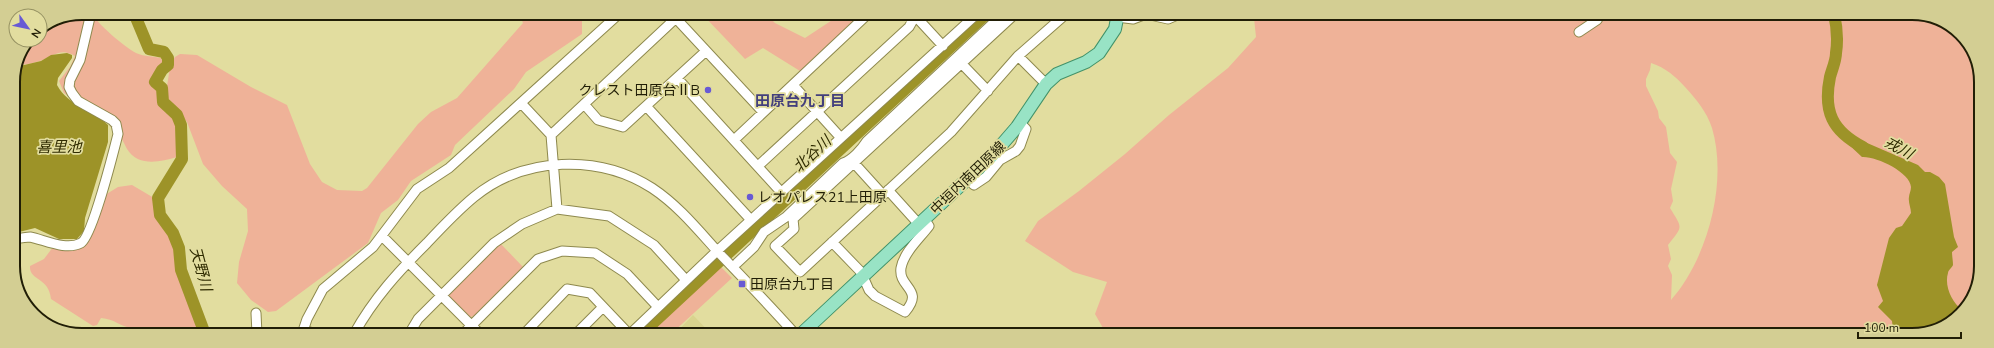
<svg xmlns="http://www.w3.org/2000/svg" width="1994" height="348" font-family="'Nunito Sans','Noto Sans JP',sans-serif">
  <rect width="100%" height="100%" fill="#e2dd9f"/>
  <path fill="#d9d38e" d="M693 315 712 335H674Z"/>
  <path fill="#efb298" fill-rule="evenodd" d="M82 13H92C96 23 126 48 136 53 145 57 153 56 161 58L163 63 157 73 154 84 158 89 162 103 176 119 180 134 179 155 177 157C160 162 138 167 127 149 122 139 120 133 110 126V124L64 93 59 81 70 67 75 56C61 47 53 56 40 61 34 63 28 64 21 65L18 69 19 76 17 84 13 86 18 55 29 40H40V28L56 18Z
    M519 13H582V34L526 72 514 89 455 145 451 155 411 181 398 200 381 213 368 243 276 311 268 312 251 300 237 283 239 262 248 231 247 209 222 186 203 164 187 122 168 98 166 93 170 67 175 57 180 54 197 55 251 87 287 105 310 164 322 182 337 190 362 191 367 188 418 124 431 112 457 98 523 23Z
    M701 13H765L775 23 805 38 843 13H865L800 71 763 48 745 59Z
    M1247 13 1699 14 1707 21H1718L1723 14H1922L1958 30 1980 68V276L1958 318 1913 335H1107L1095 314 1107 282 1073 272 1025 241 1038 221 1079 191 1125 154 1169 115 1228 68 1256 37 1254 18ZM1651 63C1666 68 1675 76 1685 87 1696 99 1707 112 1712 128 1728 182 1708 258 1671 300L1672 275 1668 266 1671 259 1668 245C1683 226 1683 229 1670 208L1673 201 1671 189 1677 162 1670 153 1666 127 1659 118 1658 111 1646 86V79L1650 70Z
    M132 185 154 198C161 224 177 246 185 272 192 292 192 316 201 334H182V331C165 329 147 332 131 328 119 326 115 319 101 318L97 325 93 326 51 299C49 277 29 281 30 266L44 259 53 247 78 248 89 241 105 195 118 187Z
    M499 242 524 268 475 316 470 317 449 296 448 292Z
    M720 266 732 278 670 335H645Z"/>
  <path fill="#9d9328" d="M67 53 72 55V58L58 78 57 85C69 107 93 109 108 125V142L85 218 84 231 77 239H59L35 228 15 233 13 87 19 82 20 66 41 61 51 55Z
    M1851 136 1918 165 1925 172H1930L1939 177 1945 184 1954 237 1958 247 1952 252C1952 256 1953 261 1953 265 1952 268 1948 270 1948 273 1944 286 1952 302 1962 310L1958 318 1913 335H1891L1893 330 1892 321 1878 307 1883 301 1877 285 1889 238 1896 228 1902 226 1911 213C1911 208 1908 202 1909 197 1909 194 1911 191 1911 187 1910 172 1876 156 1862 157L1847 143Z"/>
  <g fill="none" stroke-linecap="round" stroke-linejoin="round">
    <path stroke="#9d9328" stroke-width="12" d="M134 13 149 49 164 52 168 58V65L162 70 155 82 162 88 163 102 177 115 181 125 182 159 158 198 160 215 173 233 179 248 181 270 205 334
      M1834 14C1837 27 1838 40 1836 53 1836 61 1832 69 1830 77 1823 111 1832 131 1863 147
      M640 335 987 13"/>
    <defs>
      <path id="minor" d="M671 13 763 112
        M900 13 919 20 943 46
        M1016 13 793 219 794 229 775 246 800 272 951 132 1018 56 1067 13
        M1117 17 1133 19 1146 14 1168 19 1182 13
        M1579 32 1597 20 1601 14
        M1018 56 1046 84
        M962 64 988 91
        M677 78 781 192
        M793 85 841 138
        M521 103 551 135
        M584 104 598 120 623 127 706 51
        M646 106 751 220
        M734 140 869 13
        M854 163 883 195
        M758 166 909 27 917 13
        M968 180 974 185 986 177 1000 160 1016 151 1020 146 1026 129 1020 123
        M888 190 916 221
        M557 209 551 135 676 18
        M382 236 481 335
        M15 238C20 239 25 237 30 237 45 240 66 251 81 243 92 237 114 150 118 134L116 124 112 120 78 101 72 93 69 87 70 80 80 60 91 13
        M832 242 861 272 869 290 875 296 905 312C925 289 898 288 901 268 904 252 920 238 929 226L925 220
        M737 263 754 247 764 232 786 217 843 163C852 160 862 149 867 141L1004 13
        M256 313 257 334
        M304 330 315 334
        M302 334 307 319 323 289 373 247 417 189 449 168 620 13
        M354 334C374 298 398 272 427 243 442 227 457 211 474 197 524 156 599 154 652 188 679 206 698 230 719 253 745 280 771 307 796 335
        M409 334 418 319 494 243 522 224 557 209 609 216 654 245 686 280
        M462 335 538 259 562 251 595 253 627 274 658 307
        M523 335 567 289 590 293 629 334
        M575 335 603 307
        M629 335 717 251 978 13"/>
      <path id="major" d="M800 335 991 157 1017 127 1046 84 1057 74 1086 62 1099 53 1115 29 1118 13"/>
    </defs>
    <use href="#minor" stroke="#8e894e" stroke-width="11"/>
    <use href="#major" stroke="#429269" stroke-width="14"/>
    <use href="#minor" stroke="#fff" stroke-width="9"/>
    <use href="#major" stroke="#98e3c5" stroke-width="12"/>
  </g>
  <g fill="#685ad4" stroke="#e2dd9f" stroke-width="1.5">
    <circle cx="708" cy="90" r="4"/>
    <circle cx="750" cy="197" r="4"/>
    <rect x="738" y="280" width="8" height="8" rx="2"/>
  </g>
  <g text-anchor="middle" dominant-baseline="central" stroke-width="3.5" stroke-linejoin="round" paint-order="stroke">
    <g font-size="14" fill="#211e06" stroke="#e2dd9f" text-anchor="start">
      <text x="700" y="90" text-anchor="end">クレスト田原台ⅡB</text>
      <text x="758" y="197">レオパレス21上田原</text>
      <text x="750" y="284">田原台九丁目</text>
    </g>
    <g font-size="14" fill="#211e06" stroke="#e2dd9f">
      <text transform="translate(968 178) rotate(-44)">中垣内南田原線</text>
    </g>
    <g font-size="15" font-weight="bold" fill="#433f7c" stroke="#e2dd9f">
      <text x="800" y="101">田原台九丁目</text>
    </g>
    <g font-size="15" font-style="italic" fill="#2f2b00" stroke="#e2dd9f">
      <text x="59" y="147">喜里池</text>
      <text transform="translate(1899 148) rotate(29)">戎川</text>
      <text transform="translate(812 154) rotate(-43)">北谷川</text>
      <text transform="translate(201 269) rotate(75)">天野川</text>
    </g>
  </g>
  <path d="M0 0H1994V348H0ZM82 20H1912A62 62 0 0 1 1974 82V266A62 62 0 0 1 1912 328H82A62 62 0 0 1 20 266V82A62 62 0 0 1 82 20Z" fill="#d3ce93" fill-rule="evenodd"/>
  <path fill="none" stroke="#211e06" stroke-width="2" d="M82 20H1912A62 62 0 0 1 1974 82V266A62 62 0 0 1 1912 328H82A62 62 0 0 1 20 266V82A62 62 0 0 1 82 20Z"/>
  <g transform="translate(28 28) rotate(123)"><circle r="19" fill="#e2dd9f" stroke="#959162"/>
  <path d="M0-3L7 15L0 10L-7 15Z" fill="#685ad4"/>
  <text y="-6" font-size="11" font-weight="bold" text-anchor="middle" fill="#211e06">N</text>
  </g>
  <path d="M1858 332v6h103v-6" fill="none" stroke="#211e06" stroke-width="2"/>
  <text x="1864" y="332" font-size="12" fill="#211e06" stroke="#e2dd9f" stroke-width="3" paint-order="stroke">100 m</text>
</svg>
